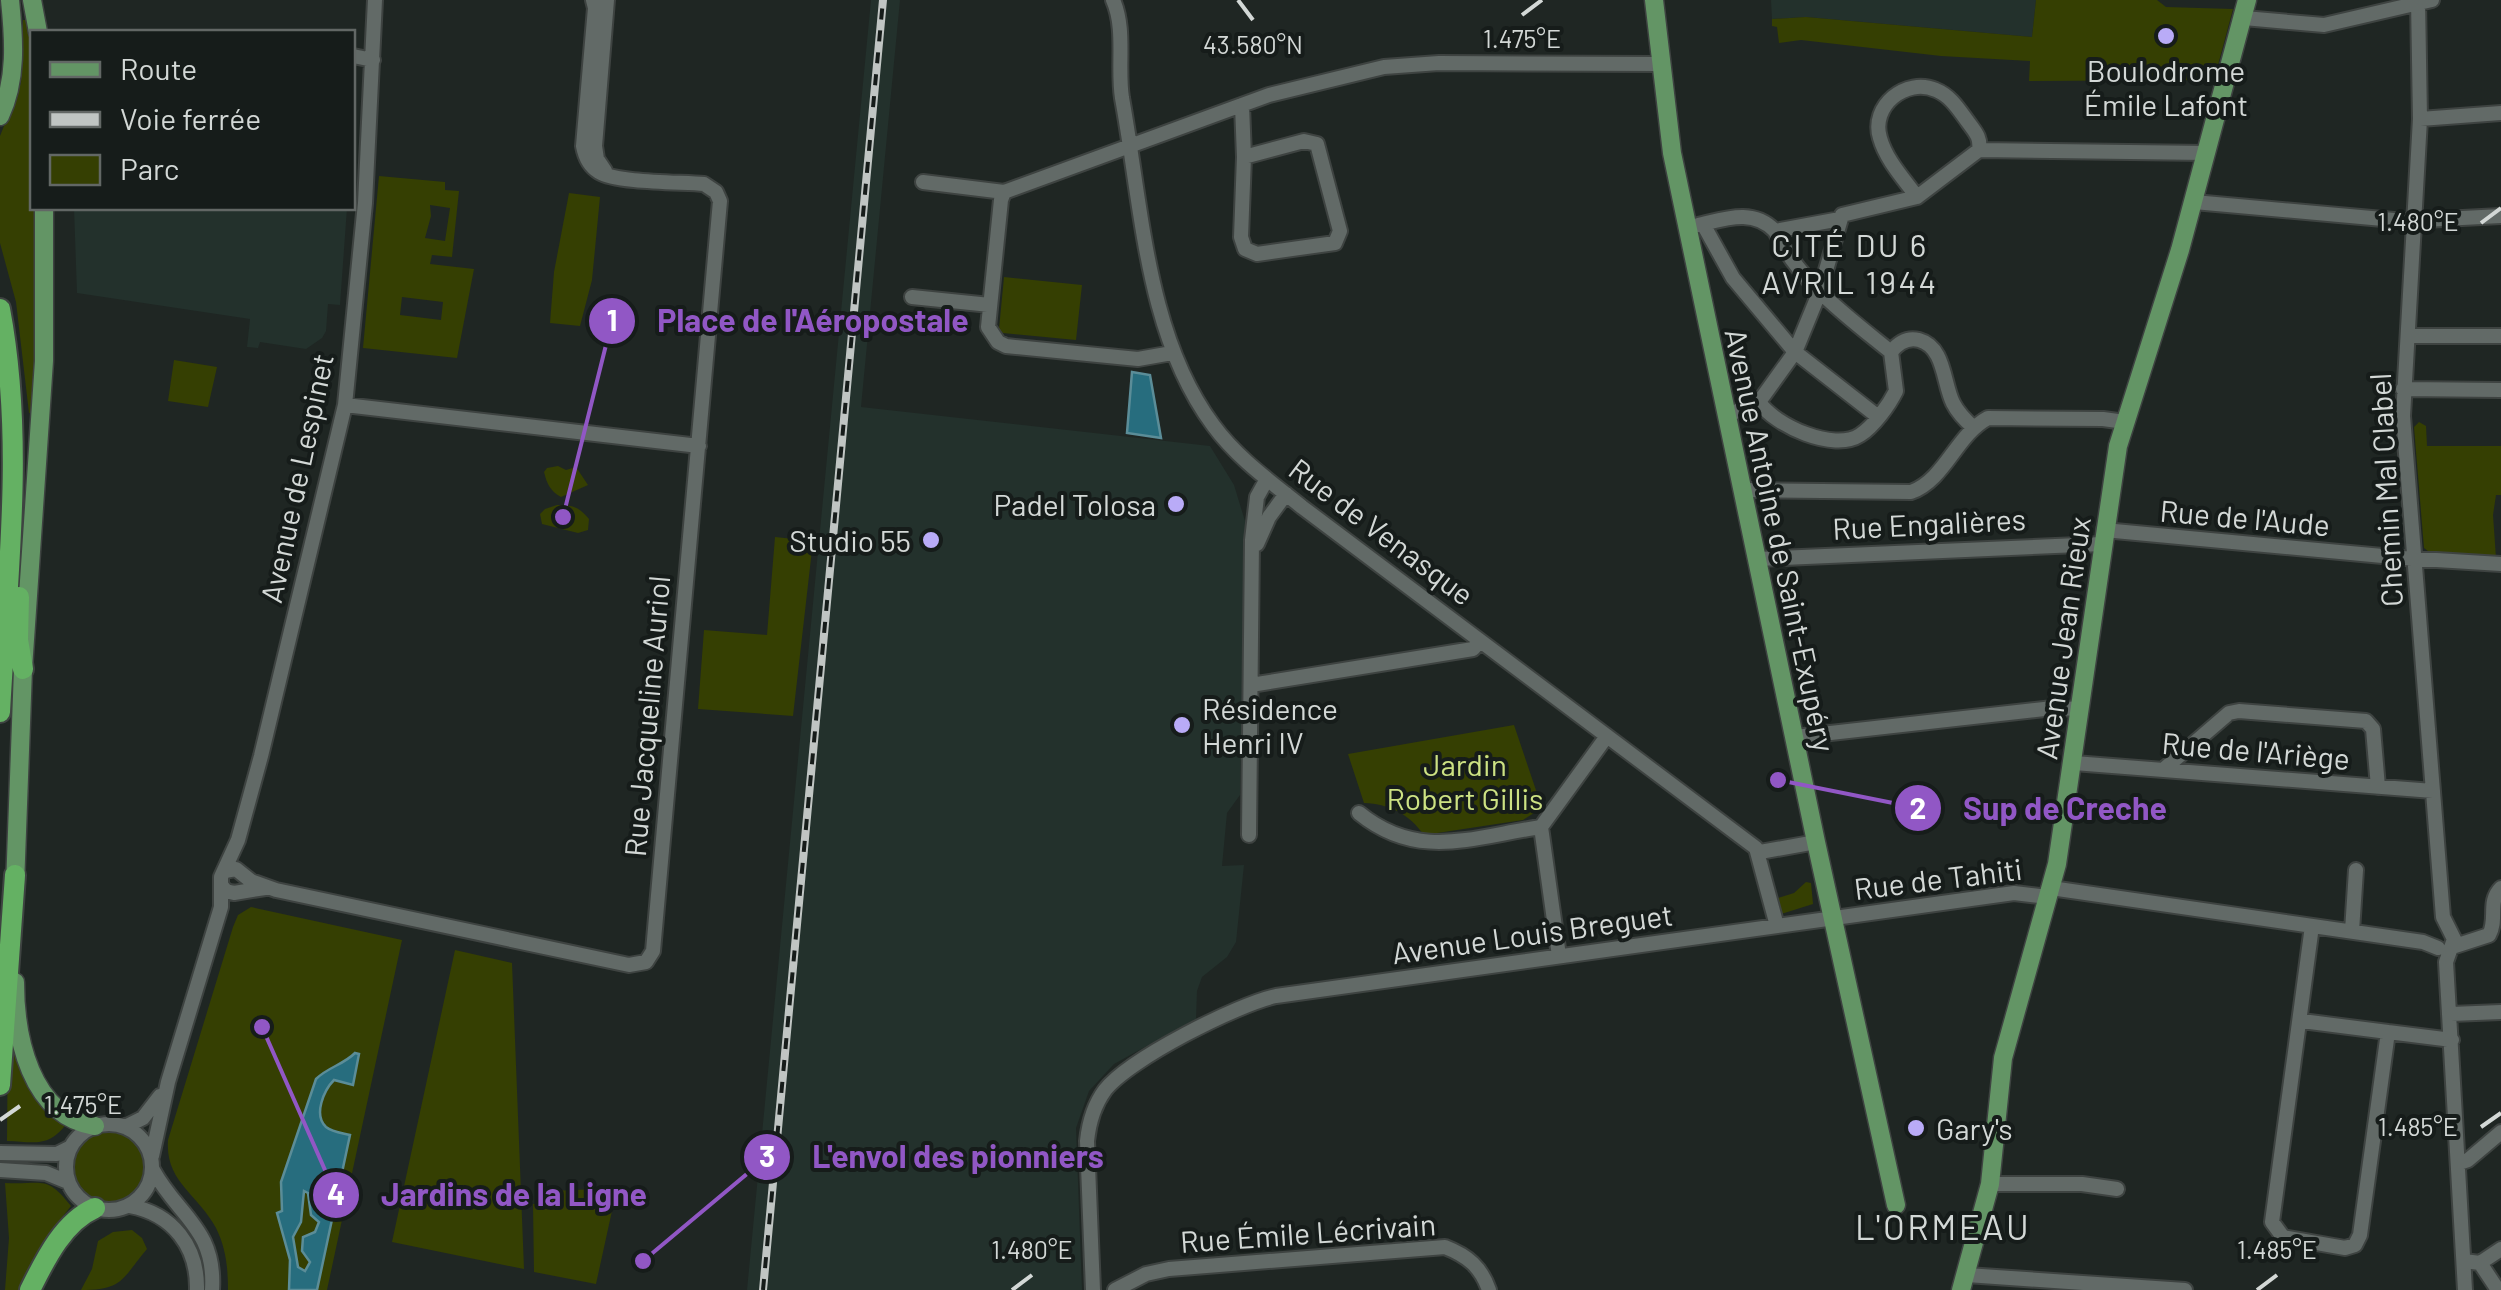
<svg xmlns="http://www.w3.org/2000/svg" width="2501" height="1290" font-family="Barlow,sans-serif">
  <rect width="100%" height="100%" fill="#1f2623"/>
  <path fill="#23312c" d="M871 0H900L861 407 1210 446 1234 485 1245 521 1240 795 1227 813 1222 866 1244 865 1236 942 1227 957 1202 977 1197 991 1196 1019 1114 1064 1089 1091 1076 1128 1082 1290H747Z
    M1771 0H2036L2032 37 1806 17 1772 19Z
    M74 208H347L340 305 328 304 326 331 322 338 306 349 260 342 258 348 247 347 250 319 77 293Z"/>
  <path fill="#353f02" fill-rule="evenodd" d="M2036 0H2157L2166 7 2233 9 2214 80 2029 81 2030 61 1941 56 1801 40 1779 43 1777 27 1772 26V19L1806 17 2032 37Z
    M23 20H27L32 43 37 345 34 414 29 413 16 302 0 243V136L21 83Z
    M379 176 445 182V190L459 191 452 257 432 255 430 264 474 269 457 358 363 348ZM430 205 450 208 445 241 425 238 431 216ZM402 297 443 302 441 320 400 315Z
    M569 193 600 197 592 280 580 326 550 323 554 272Z
    M1004 277 1082 285 1076 340 1003 333 999 329Z
    M174 360 217 367 208 407 168 401Z
    M2419 422 2426 426 2427 446H2501V495H2496L2493 515 2496 558 2428 551 2424 548 2414 427Z
    M558 466 566 470 576 467 588 485 561 497C550 491 547 484 544 472L547 468Z
    M557 505C573 505 579 507 589 519L588 530 578 533 542 524 540 514 545 509Z
    M775 537 813 541 793 716 698 709 704 630 767 635Z
    M1514 725 1542 808 1523 820 1424 835C1409 814 1390 804 1364 803L1348 754Z
    M1806 882 1811 883 1813 904 1778 915 1775 899 1794 893Z
    M251 907 402 940 327 1290H228C228 1268 226 1248 216 1228 198 1194 165 1182 168 1140L233 927 238 915Z
    M455 950 512 963 524 1269 392 1242Z
    M8 1020 67 1123C49 1148 34 1142 7 1141Z
    M74 1167a35 35 0 1 1 70 0a35 35 0 1 1-70 0Z
    M5 1183C43 1185 46 1174 71 1206L60 1220 21 1290H5L9 1238Z
    M617 1188 596 1284 534 1272 533 1204 551 1202V1191Z
    M132 1230 142 1238 147 1249C121 1280 123 1290 81 1290L92 1269 98 1241 113 1232Z"/>
  <path fill="#276d7e" stroke="#5b8d98" stroke-width="2.5" fill-rule="evenodd" d="M1132 372 1150 375 1161 438 1127 433Z
    M355 1053 359 1054 353 1085 334 1080C324 1090 313 1115 326 1127 332 1132 342 1133 350 1135L317 1290H289L290 1260 277 1213 282 1211 281 1182 316 1079C328 1067 343 1065 355 1053ZM304 1191 308 1193 311 1215 319 1222 315 1232 303 1237 302 1251 310 1262 305 1271 298 1267 293 1237 301 1222Z"/>
  <g fill="none" stroke-linecap="round" stroke-linejoin="round">
    <defs>
      <path id="minor" d="M1113 0C1126 29 1117 67 1122 98 1142 206 1146 335 1213 425 1237 458 1271 482 1302 507L1756 848 1777 926
        M2418 0 2420 119 2403 416 2443 917 2454 939 2446 962 2465 1290
        M2244 18 2324 25 2432 0
        M353 56 373 60
        M1242 105 1244 157 1241 237 1245 249 1257 254 1335 243 1340 231 1317 144 1304 141 1244 157
        M2420 119 2501 113
        M1979 150 2207 153
        M605 171 597 159 595 146 607 0
        M923 182 1004 192
        M2194 202 2405 221 2501 216
        M1703 224 1733 278 1795 352 1877 416
        M1698 225C1725 219 1753 208 1775 231L1840 219
        M912 297 990 305
        M2408 336H2501
        M1891 352C1898 343 1907 337 1919 340 1945 347 1943 383 1953 403 1958 413 1966 421 1974 428
        M1172 353 1138 359 1006 346 998 342 988 327 1001 200 1004 192 1269 95 1384 67 1439 63 1661 64
        M2403 389 2501 390
        M1759 402 1795 352 1820 291 1842 215 1917 197 1979 150C1981 137 1975 132 1968 122 1959 110 1951 96 1936 90 1906 77 1870 106 1880 138 1886 160 1904 179 1917 197
        M345 405 699 446
        M1728 415 1759 402C1775 426 1834 452 1860 435 1874 426 1889 405 1896 391L1891 352C1848 317 1799 282 1775 231
        M1744 490 1911 492C1945 480 1956 435 1988 418L2103 419 2125 422
        M2104 530 2404 558 2501 564
        M1257 544 1269 517 1286 494
        M1758 559 2102 544
        M1251 685 1473 649 1480 641
        M1795 737 2053 708 2081 709
        M2074 763 2433 791
        M2164 769 2229 713 2239 711 2366 721 2373 729 2378 787
        M1359 813C1418 861 1472 837 1541 827
        M1249 835 1252 540 1257 497 1267 479
        M1760 852 1816 842
        M225 871 236 869 251 881 276 890 629 965 646 962 653 951 720 201 716 192 704 184C680 182 617 183 599 172 589 166 585 157 583 146L595 8 593 0
        M221 885 226 891 234 893 265 888
        M2051 888 2423 942 2438 948
        M2312 926 2272 1222 2283 1237 2345 1248 2355 1245 2360 1235 2388 1032 2452 1040
        M2352 931 2356 870
        M2452 947 2489 935C2498 919 2487 902 2501 888
        M1559 956 1541 827 1607 736
        M2451 1014 2501 1012
        M2302 1021 2388 1032
        M66 1167a43 43 0 1 1 86 0a43 43 0 1 1-86 0Z
        M125 1127 143 1118 160 1096
        M0 1153 57 1154 71 1147
        M152 1156 168 1082 221 907V877L238 840 261 756 345 405 365 203 375 0
        M2459 1163 2468 1160 2501 1132
        M0 1170 46 1173 68 1182
        M153 1170C178 1216 216 1229 212 1290
        M1990 1184H2082L2117 1189
        M130 1206C173 1214 198 1247 197 1290
        M2464 1261 2480 1263 2498 1290
        M2480 1263 2501 1249
        M1967 1275 2185 1290
        M1093 1290 1087 1141C1089 1122 1094 1105 1105 1090 1129 1059 1238 1004 1276 996L2014 893 2048 897
        M1115 1290 1146 1274 1169 1269 1445 1247C1468 1256 1481 1267 1489 1290"/>
      <path id="major" d="M32 0 38 32
        M1654 0 1672 153 1816 842 1896 1205
        M0 116C17 80 14 39 10 0
        M15 886 23 669 44 361V208
        M15 982C15 1036 30 1116 95 1126
        M1961 1290 1990 1184 2003 1058 2057 864 2118 446 2180 250 2247 0"/>
      <path id="highway" d="M0 309C25 441 7 579 0 712
        M19 597 18 640 23 669
        M0 1085 15 875
        M30 1290C45 1260 63 1222 95 1208"/>
    </defs>
    <use href="#minor" stroke="#3e4341" stroke-width="18"/>
    <use href="#major" stroke="#3e4341" stroke-width="21"/>
    <use href="#highway" stroke="#3e4341" stroke-width="24"/>
    <use href="#minor" stroke="#626a67" stroke-width="14"/>
    <use href="#major" stroke="#639565" stroke-width="18"/>
    <use href="#highway" stroke="#64b163" stroke-width="20"/>
    <defs>
      <path id="rail" d="M763 1290 883 0"/>
    </defs>
    <use href="#rail" stroke="#c0c5c3" stroke-width="8"/>
    <use href="#rail" stroke="#161c1a" stroke-width="4" stroke-dasharray="11" stroke-linecap="butt"/>
  </g>
  <path fill="none" stroke="#d3d8d6" stroke-width="4" d="M1238 0 1253 20M1522 15 1542 0M2481 223 2501 208M0 1120 20 1106M2481 1127 2501 1113M1012 1290 1032 1275M2257 1290 2277 1275"/>
  <g fill="#b9abf7" stroke="#161c1a" stroke-width="4">
    <circle cx="2166" cy="36" r="10"/>
    <circle cx="1176" cy="504" r="10"/>
    <circle cx="931" cy="540" r="10"/>
    <circle cx="1182" cy="725" r="10"/>
    <circle cx="1916" cy="1128" r="10"/>
  </g>
  <g text-anchor="middle" dominant-baseline="central" stroke-width="8" stroke-linejoin="round" paint-order="stroke">
    <g font-size="30" fill="#d3d8d6" stroke="#161c1a" text-anchor="end">
      <text x="2166" y="70" text-anchor="middle">Boulodrome<tspan x="2166" dy="34">Émile Lafont</tspan></text>
      <text x="1156" y="504">Padel Tolosa</text>
      <text x="911" y="540">Studio 55</text>
      <text x="1202" y="708" text-anchor="start">Résidence<tspan x="1202" dy="34">Henri IV</tspan></text>
      <text x="1936" y="1128" text-anchor="start">Gary's</text>
    </g>
    <g font-size="30" fill="#d3d8d6" stroke="#161c1a">
      <text transform="translate(296 478) rotate(-78)">Avenue de Lespinet</text>
      <text transform="translate(2385 490) rotate(-93)">Chemin Mal Clabel</text>
      <text transform="translate(2245 517) rotate(5)">Rue de l'Aude</text>
      <text transform="translate(1929 523) rotate(-3)">Rue Engalières</text>
      <text transform="translate(1382 531) rotate(37)">Rue de Venasque</text>
      <text transform="translate(1781 540) rotate(78)">Avenue Antoine de Saint-Exupéry</text>
      <text transform="translate(2062 638) rotate(-82)">Avenue Jean Rieux</text>
      <text transform="translate(646 716) rotate(-85)">Rue Jacqueline Auriol</text>
      <text transform="translate(2256 750) rotate(5)">Rue de l'Ariège</text>
      <text transform="translate(1938 878) rotate(-7)">Rue de Tahiti</text>
      <text transform="translate(1532 933) rotate(-8)">Avenue Louis Breguet</text>
      <text transform="translate(1308 1232) rotate(-4)">Rue Émile Lécrivain</text>
    </g>
    <g font-size="30" fill="#cde283" stroke="#161c1a">
      <text x="1465" y="764">Jardin<tspan x="1465" dy="34">Robert Gillis</tspan></text>
    </g>
    <g font-size="32" letter-spacing="2.5" fill="#d3d8d6" stroke="#161c1a">
      <text x="1850" y="244">CITÉ DU 6<tspan x="1850" dy="37">AVRIL 1944</tspan></text>
    </g>
    <g font-size="35" letter-spacing="2.5" fill="#d3d8d6" stroke="#161c1a">
      <text x="1943" y="1226">L'ORMEAU</text>
    </g>
  </g>
  <g font-size="25" text-anchor="middle" fill="#d3d8d6" stroke="#161c1a" stroke-width="8" stroke-linejoin="round" paint-order="stroke">
    <text x="1522" y="48">1.475°E</text>
    <text x="1253" y="54">43.580°N</text>
    <text x="2418" y="231">1.480°E</text>
    <text x="83" y="1114">1.475°E</text>
    <text x="2418" y="1136">1.485°E</text>
    <text x="1032" y="1259">1.480°E</text>
    <text x="2277" y="1259">1.485°E</text>
  </g>
  <path fill="none" stroke="#9157c5" stroke-width="4" d="M563 517L612 321M1778 780L1918 808M643 1261L767 1157M262 1027L336 1195"/>
  <g fill="#9157c5" stroke="#161c1a" stroke-width="4">
    <circle cx="563" cy="517" r="10"/>
    <circle cx="1778" cy="780" r="10"/>
    <circle cx="643" cy="1261" r="10"/>
    <circle cx="262" cy="1027" r="10"/>
    <circle cx="612" cy="321" r="25"/>
    <circle cx="1918" cy="808" r="25"/>
    <circle cx="767" cy="1157" r="25"/>
    <circle cx="336" cy="1195" r="25"/>
  </g>
  <g font-size="30" text-anchor="middle" font-weight="bold" fill="#fff">
    <text x="612" y="331">1</text>
    <text x="1918" y="819">2</text>
    <text x="767" y="1167">3</text>
    <text x="336" y="1205">4</text>
  </g>
  <g font-size="32" text-anchor="middle" font-weight="bold" fill="#9157c5" stroke="#161c1a" stroke-width="8" stroke-linejoin="round" paint-order="stroke">
    <text x="813" y="332">Place de l'Aéropostale</text>
    <text x="2065" y="820">Sup de Creche</text>
    <text x="958" y="1168">L'envol des pionniers</text>
    <text x="514" y="1206">Jardins de la Ligne</text>
  </g>
  <rect x="30" y="30" width="325" height="180" fill="#161c1a" stroke="#626765" stroke-width="2.5"/>
  <rect x="50" y="62" width="50" height="15" fill="#639565" stroke="#626765" stroke-width="2.5"/>
  <text x="120" y="80" font-size="30" fill="#d3d8d6">Route</text>
  <rect x="50" y="112" width="50" height="15" fill="#c0c5c3" stroke="#626765" stroke-width="2.5"/>
  <text x="120" y="130" font-size="30" fill="#d3d8d6">Voie ferrée</text>
  <rect x="50" y="155" width="50" height="30" fill="#353f02" stroke="#626765" stroke-width="2.5"/>
  <text x="120" y="180" font-size="30" fill="#d3d8d6">Parc</text>
</svg>
